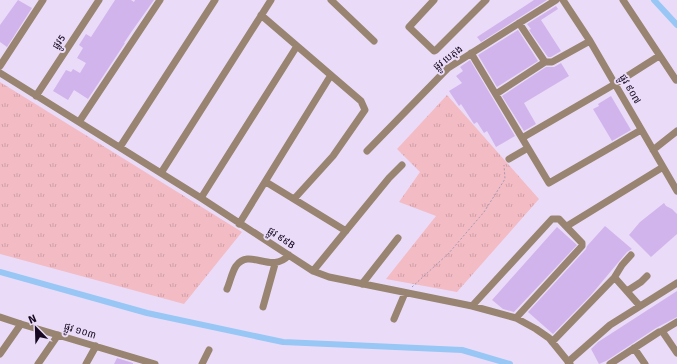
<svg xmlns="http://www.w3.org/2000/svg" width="677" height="364" font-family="Signika,'Noto Sans Khmer',sans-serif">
  <defs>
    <pattern id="grass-tufts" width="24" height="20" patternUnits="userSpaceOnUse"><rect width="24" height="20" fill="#f3bbc4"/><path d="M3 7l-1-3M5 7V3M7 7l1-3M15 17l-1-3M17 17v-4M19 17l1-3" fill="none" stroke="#d09fa8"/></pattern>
  </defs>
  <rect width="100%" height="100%" fill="#eadcf8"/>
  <path fill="url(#grass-tufts)" d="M0 82 242 232 184 304 0 254Z
    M447 95 539 199 457 292 386 279 436 216 399 202 420 172 397 149Z"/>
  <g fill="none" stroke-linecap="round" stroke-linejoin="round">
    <path stroke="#98c7f5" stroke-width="6" d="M654 0 677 25
      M0 272 147 313 283 342 462 350 510 364"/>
  </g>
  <path fill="#d1b4ec" d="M18 0 32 8 7 47 0 42V25Z
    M115 0H131L134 2 135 0H154L132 31 124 43H125L88 99 74 90 68 100 53 91 66 70 71 72 73 69 80 73 86 63 77 58 83 48 79 45 86 34 91 37Z
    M534 0H547L481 42 477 37Z
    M556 6 558 9 541 20 561 51 551 57H548L529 30 531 29 527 24Z
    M518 30 538 61 497 87 478 55Z
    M470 60 515 136 496 147 487 131 484 133 477 122 474 124 461 104 459 106 449 91 462 83 456 76 463 71 460 67Z
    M561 63 569 76 524 103 536 124 524 131 502 96 546 67H554Z
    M611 96 631 130 612 141 593 109 599 106 598 104Z
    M664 203 666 206 672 209 677 214V234L651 257 629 235 640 222Z
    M605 226 632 249 627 252 591 295 553 334 528 312 586 249 587 246Z
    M557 227 577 245 514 312 503 309 492 300Z
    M677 291V317L656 328 606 361 599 364 591 349 598 342Z
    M117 358 133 363V364H114Z"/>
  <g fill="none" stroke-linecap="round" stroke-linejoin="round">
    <path stroke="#a698b3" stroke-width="1" stroke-dasharray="2 2" stroke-linecap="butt" d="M412 287 449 253 484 212 505 179 504 165"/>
    <path stroke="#988471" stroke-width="7" d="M331 0 374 41
      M434 0 409 27 434 51 436 50 486 0
      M563 0 590 41 677 191
      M623 0 676 80
      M261 15 361 101 365 110 333 156 294 199
      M519 23 545 62
      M471 53 549 183 641 130
      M0 66 43 0
      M0 73 201 198 313 271 329 277 472 306 516 318 536 329 549 338 570 364
      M496 94 545 62H552L590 41
      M36 96 99 0
      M79 122 160 0
      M522 138 615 84 659 56
      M120 147 215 0
      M653 150 677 131
      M367 151 448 68 556 0
      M509 159 528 148
      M161 173 271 0
      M266 182 346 231
      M201 198 297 46
      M239 224 331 75
      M567 226 663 167
      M313 271 389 178 402 165
      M614 278 616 279 639 305
      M362 284 398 238
      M227 289C230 282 232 272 236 266 250 247 271 275 289 255
      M627 291 641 282 647 276
      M472 306 552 219H559L582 243V246L516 318
      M263 307 275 264
      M0 317 21 324 155 364
      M394 319 405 293
      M677 322 662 331 677 353
      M552 342 614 278 622 265 631 255
      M634 348 645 364
      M0 354 21 324
      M568 362 610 325 677 283
      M38 364 58 335
      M86 364 96 346
      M202 364 209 350
      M610 364 659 332"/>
  </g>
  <g text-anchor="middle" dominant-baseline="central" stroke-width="4" stroke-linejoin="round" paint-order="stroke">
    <g font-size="10" fill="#170921" stroke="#eadcf8">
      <text transform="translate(59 42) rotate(-56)">ផ្លូវ5</text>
      <text transform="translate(448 58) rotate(-37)">ផ្លូវ បេតុង</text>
      <text transform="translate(630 89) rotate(60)">ផ្លូវ ៩០៧</text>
      <text transform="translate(281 238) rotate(34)">ផ្លូវ ៩៩B</text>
      <text transform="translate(80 331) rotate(17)">ផ្លូវ ១០៣</text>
    </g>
  </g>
  <g transform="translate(36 328) rotate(337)" stroke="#eadcf8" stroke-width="3" paint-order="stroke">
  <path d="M0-3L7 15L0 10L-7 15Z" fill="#170921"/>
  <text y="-6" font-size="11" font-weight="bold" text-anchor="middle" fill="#170921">N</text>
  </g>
</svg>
